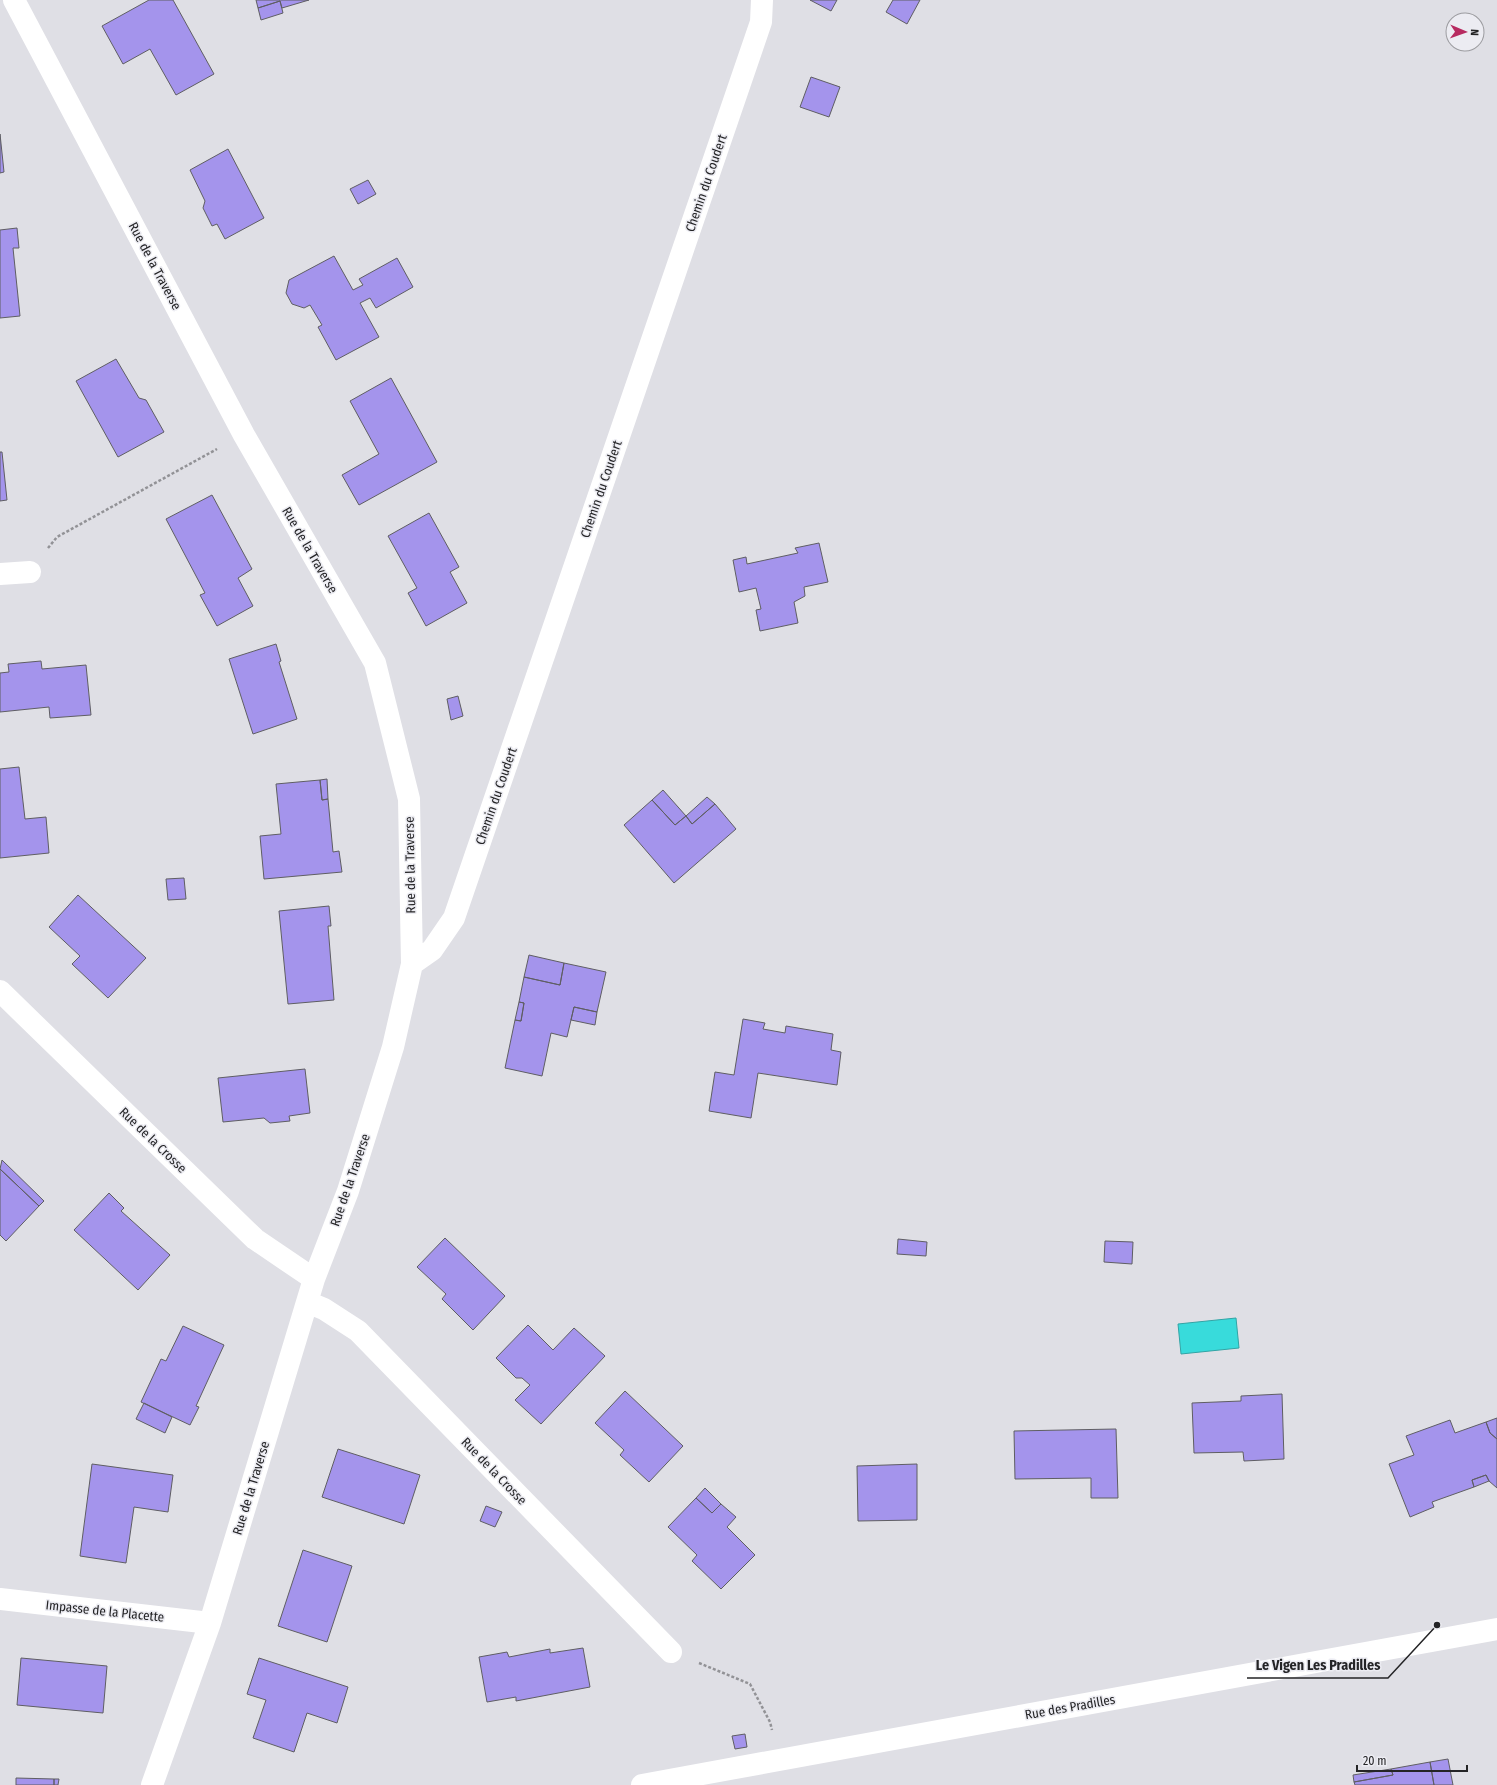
<svg xmlns="http://www.w3.org/2000/svg" width="1497" height="1785" font-family="'Fira Sans Condensed',sans-serif">
  <rect width="100%" height="100%" fill="#dfdfe5"/>
  <path fill="#38dbdb" stroke="#32a4a5" d="M1236 1318 1239 1348 1181 1354 1178 1324Z"/>
  <path fill="#a494ec" stroke="#5f5e63" d="M149 0H173L214 74 176 95 150 49 123 64 102 26Z
    M256 0H309L282 8 280 1 258 8Z
    M810 0H837L831 11Z
    M893 0H920L907 24 886 12Z
    M280 1 283 13 261 20 258 8Z
    M811 77 840 87 829 117 800 107Z
    M0 134 4 172 0 173Z
    M228 149 264 218 225 239 217 224 212 226 203 208 205 201 190 170Z
    M368 180 376 194 358 204 350 189Z
    M17 228 19 248H13L20 316 0 318V230Z
    M334 256 353 290 363 285 359 279 397 258 413 287 376 308 370 298 360 303 379 337 336 360 318 327 322 325 310 305 304 308 292 304 286 293 289 280Z
    M116 359 139 398 146 400 164 432 118 457 76 381Z
    M391 378 437 462 359 505 342 475 379 454 350 401Z
    M0 452H2L7 500 0 501Z
    M212 495 252 569 238 578 253 606 217 626 200 595 205 593 166 519Z
    M429 513 459 567 450 572 467 603 426 626 408 593 417 588 388 536Z
    M819 543 828 582 804 587 805 596 794 602 798 623 760 631 756 610 761 609 756 588 739 592 733 560 746 557 747 564 798 553 795 548Z
    M276 644 281 661 279 662 297 719 253 734 229 659Z
    M41 661 42 669 86 665 91 715 50 718 49 707 0 712V673L9 672 8 664Z
    M458 696 463 716 451 720 447 699Z
    M19 767 25 819 46 817 49 853 0 858V769Z
    M327 779 328 799 322 800 320 780Z
    M320 780 322 800 328 799 333 852 339 851 342 872 264 879 260 836 281 834 276 784Z
    M663 790 686 816 675 825 652 800Z
    M707 797 715 804 692 824 686 816Z
    M652 800 675 825 686 816 692 824 715 804 736 829 674 883 624 825Z
    M184 878 186 899 168 900 166 879Z
    M78 895 146 958 108 998 72 964 80 956 49 927Z
    M329 906 331 926H328L334 1000 288 1004 279 911Z
    M529 955 564 963 560 985 524 977Z
    M564 963 606 972 597 1012 574 1007 567 1037 551 1033 542 1076 505 1068 515 1020 521 1021 524 1003 519 1002 524 977 560 985Z
    M519 1002 524 1003 521 1021 515 1020Z
    M574 1007 597 1012 595 1025 571 1020Z
    M743 1019 765 1023 763 1029 785 1033 786 1026 833 1034 831 1050 841 1052 837 1085 758 1073 751 1118 709 1111 715 1072 734 1075Z
    M305 1069 310 1113 289 1116 290 1121 270 1123 264 1118 223 1122 218 1078Z
    M2 1160 44 1201 39 1206 0 1169Z
    M0 1169 39 1206 6 1241 0 1235Z
    M109 1193 124 1208 121 1211 170 1255 138 1290 74 1230Z
    M445 1238 505 1296 473 1330 442 1299 446 1294 417 1267Z
    M898 1239 927 1242 926 1256 897 1254Z
    M1105 1241 1133 1242 1132 1264 1104 1262Z
    M528 1325 553 1350 574 1328 605 1356 541 1424 515 1400 530 1385 522 1378H516L496 1358Z
    M183 1326 224 1345 196 1406 199 1407 190 1425 141 1402 161 1359 166 1361Z
    M625 1391 683 1446 649 1482 620 1455 624 1450 595 1423Z
    M1282 1394 1284 1459 1244 1461 1243 1452 1194 1453 1192 1403 1241 1401V1396Z
    M144 1403 172 1417 165 1433 136 1419Z
    M1497 1418V1439L1490 1433 1486 1422Z
    M1450 1420 1455 1433 1486 1422 1490 1433 1497 1439V1488L1489 1481 1486 1475 1472 1480 1474 1487 1432 1502 1434 1507 1410 1517 1389 1464 1414 1455 1406 1436Z
    M1116 1429 1118 1498H1091V1478L1015 1479 1014 1431Z
    M338 1449 420 1475 404 1524 322 1497Z
    M92 1464 173 1475 168 1512 134 1507 126 1563 80 1556Z
    M917 1464V1520L858 1521 857 1466Z
    M1486 1475 1489 1481 1474 1487 1472 1480Z
    M705 1488 721 1504 712 1513 696 1498Z
    M696 1498 712 1513 721 1504 736 1517 727 1527 755 1555 721 1589 692 1561 697 1555 668 1527Z
    M486 1506 502 1512 495 1527 480 1521Z
    M303 1550 352 1566 327 1642 278 1626Z
    M583 1648 590 1687 516 1701V1697L487 1702 479 1657 507 1652 509 1657 550 1649V1653Z
    M21 1658 107 1666 103 1713 17 1705Z
    M259 1658 348 1687 337 1723 307 1713 294 1752 253 1738 266 1700 247 1694Z
    M745 1734 747 1747 735 1749 732 1736Z
    M1448 1759 1453 1785H1434L1430 1762Z
    M1430 1762 1434 1785H1355L1354 1782 1393 1775 1391 1769Z
    M1391 1769 1393 1775 1354 1782 1353 1775Z
    M16 1778 54 1779V1785H16Z
    M54 1779H59L58 1785H54Z"/>
  <g fill="none" stroke-linecap="round" stroke-linejoin="round">
    <path stroke="#929296" stroke-width="2.5" stroke-dasharray="3 2" stroke-linecap="butt" d="M48 548 57 537 217 449
      M699 1663 750 1684 770 1722 772 1730"/>
    <path stroke="#fff" stroke-width="22" d="M14 0 244 435 375 663 409 799 412 964 393 1047 348 1191 314 1279 210 1623 152 1785
      M0 574 30 572
      M412 964 432 950 454 918 761 22 762 0
      M0 991 255 1239 314 1279
      M307 1302 324 1309 358 1331 671 1652
      M0 1599 210 1623
      M642 1785 1497 1629"/>
  </g>
  <g text-anchor="middle" dominant-baseline="central" stroke-width="3" stroke-linejoin="round" paint-order="stroke">
    <g font-size="13" fill="#242426" stroke="#ececf2">
      <text transform="translate(706 183) rotate(-71)">Chemin du Coudert</text>
      <text transform="translate(155 266) rotate(62)">Rue de la Traverse</text>
      <text transform="translate(601 489) rotate(-71)">Chemin du Coudert</text>
      <text transform="translate(310 550) rotate(60)">Rue de la Traverse</text>
      <text transform="translate(496 796) rotate(-71)">Chemin du Coudert</text>
      <text transform="translate(410 865) rotate(-91)">Rue de la Traverse</text>
      <text transform="translate(153 1140) rotate(44)">Rue de la Crosse</text>
      <text transform="translate(350 1180) rotate(-71)">Rue de la Traverse</text>
      <text transform="translate(494 1471) rotate(46)">Rue de la Crosse</text>
      <text transform="translate(251 1488) rotate(-73)">Rue de la Traverse</text>
      <text transform="translate(105 1611) rotate(6)">Impasse de la Placette</text>
      <text transform="translate(1070 1707) rotate(-10)">Rue des Pradilles</text>
    </g>
  </g>
  <path fill="none" stroke="#242426" stroke-width="1.5" d="M1437 1625L1388 1678H1247"/>
  <circle fill="#242426" stroke="#ececf2" stroke-width="1.5" cx="1437" cy="1625" r="4"/>
  <g font-size="14" text-anchor="middle" font-weight="bold" fill="#242426" stroke="#ececf2" stroke-width="3" stroke-linejoin="round" paint-order="stroke">
    <text x="1318" y="1670">Le Vigen Les Pradilles</text>
  </g>
  <g transform="translate(1465 32) rotate(92)"><circle r="19" fill="#ececf2" stroke="#9c9ca0"/>
  <path d="M0-3L7 15L0 10L-7 15Z" fill="#b72a60"/>
  <text y="-6" font-size="11" font-weight="bold" text-anchor="middle" fill="#242426">N</text>
  </g>
  <path d="M1357 1765v6h110v-6" fill="none" stroke="#242426" stroke-width="2"/>
  <text x="1363" y="1765" font-size="12" fill="#242426" stroke="#ececf2" stroke-width="3" paint-order="stroke">20 m</text>
</svg>
